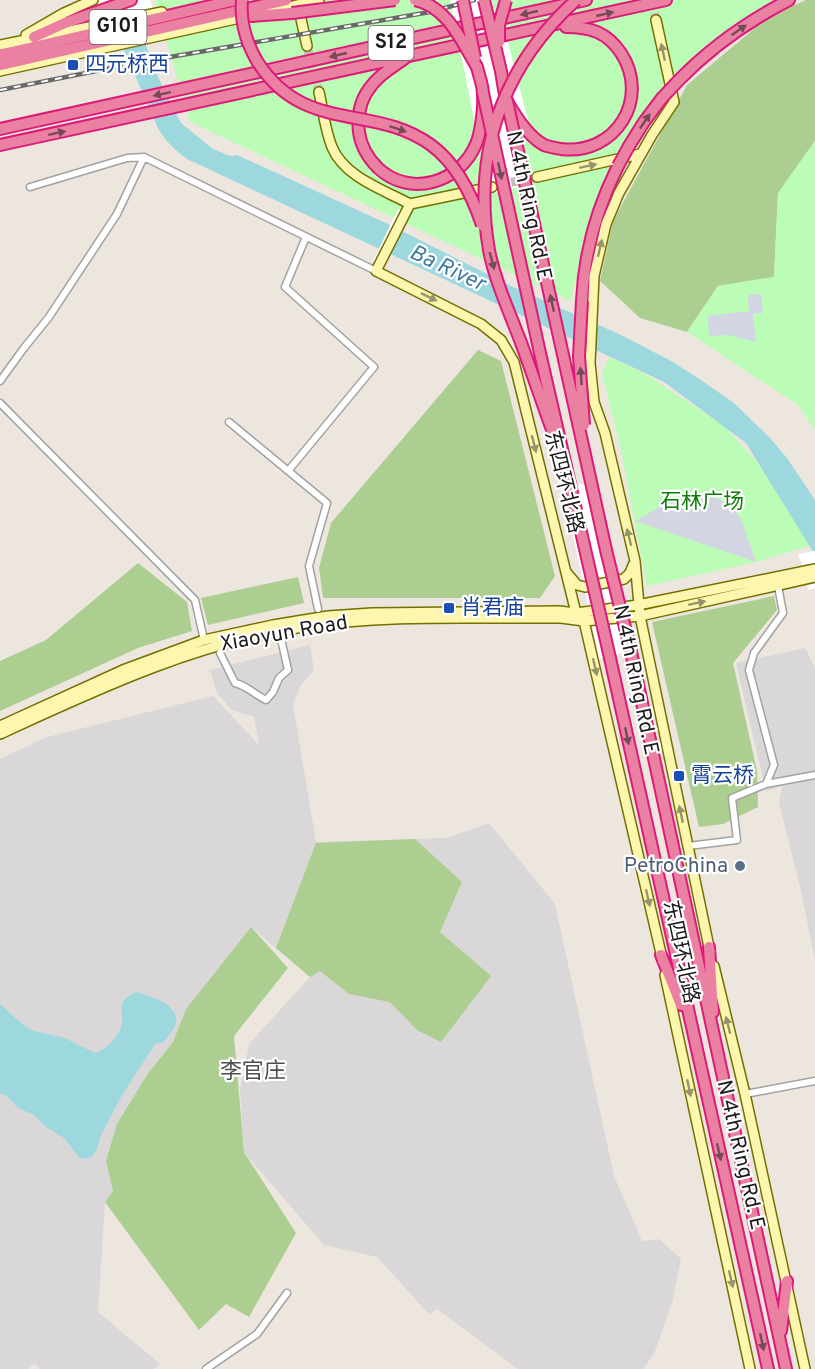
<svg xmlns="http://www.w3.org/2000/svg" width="815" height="1369" font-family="Overpass,'Noto Sans SC',sans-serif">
  <rect width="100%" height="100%" fill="#ede6df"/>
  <path fill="#d9d7d8" d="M310 645 314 670 301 685 293 704 316 842 447 838 489 823 555 904 614 1176 642 1241 659 1239 681 1259 672 1303 654 1354 643 1369H518L437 1309 429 1314 377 1257 324 1245 244 1152 240 1091 249 1044 310 977 251 927 186 1009 173 1042 147 1075 106 1161 113 1191 105 1202 98 1312 160 1364 153 1369H40L34 1364 28 1369H0V759L47 737 213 696 259 745 254 717 232 710 217 693 210 670Z
    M805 648 815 668V960L802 895 779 803 782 786 766 791 736 663Z"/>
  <path fill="#accf91" d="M806 0H815V141L778 193 774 277 718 286 687 332 640 318 600 281 613 221 687 85 767 18Z
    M478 350 501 361 555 576 540 598H323L319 568 331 523Z
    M138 563 187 602 192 631 138 648 0 711V661L46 640Z
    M298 577 304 603 208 625 201 598Z
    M774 596 777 610 733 663 757 771 758 807 723 824 699 827 652 622Z
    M415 839 462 882 440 932 491 976 441 1042 417 1030 390 1002 349 994 320 971 310 977 276 948 316 843Z
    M251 927 288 968 234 1036 244 1152 296 1233 249 1317 226 1304 199 1330 105 1202 113 1191 106 1161 117 1124 147 1075 173 1042 186 1009Z"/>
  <path fill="#bbfcb7" d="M157 0H780L676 72 609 169 588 224 571 301 190 122 155 2Z
    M815 141V430L798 405 687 332 718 286 774 277 778 193Z
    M609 357 647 375 724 426 769 475 815 544 756 562 647 586 621 450 602 374Z"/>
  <path fill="#d3d5e3" d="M761 294 763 313 753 314 756 342 728 335 709 336 708 316 749 311 748 295Z
    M702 493 729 503 741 519 756 562 635 521 677 497Z"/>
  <path fill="#9cd8de" d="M102 0H128L159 79 181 123 213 149 230 156 237 155 388 224 509 285 621 335 673 362 701 380 734 403 770 438 787 458 815 500V555L746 443 664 382 187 159C175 150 165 141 158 128Z
    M136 992C150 996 183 1005 175 1026 173 1031 167 1037 164 1042L155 1044 121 1097 101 1135 96 1151 91 1157 85 1159 80 1158 64 1138 45 1126 34 1115 18 1108 7 1096 0 1093V1004L22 1024 34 1031 65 1038 95 1053C108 1049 119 1037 122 1023 124 1008 114 1003 136 992Z"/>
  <path fill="#fff" d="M86 0H150L163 37 93 52 84 1Z
    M450 0H492L494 11 505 31 528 120 518 129 531 184 495 193 475 124Z
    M398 209 408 214 384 266 373 261Z
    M597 482 635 650 599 659 563 487Z
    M815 551V588L808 590 805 571 798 554Z"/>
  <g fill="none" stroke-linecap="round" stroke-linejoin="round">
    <path stroke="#c3bdb8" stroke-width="9" stroke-dasharray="9 4.5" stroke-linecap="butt" d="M652 0 656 20
      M307 46 319 92
      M498 185 537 177"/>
    <defs>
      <path id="street" d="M30 187 127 158 144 157
        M0 381 24 348 49 317 117 214 144 157 376 271
        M0 403 195 600 204 640
        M229 422 327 503 309 566 318 609
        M288 471 374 367 285 287 306 237
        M220 653 235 683C248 686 255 695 266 700L273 692 279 678 288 670 281 639
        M766 784 815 775
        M688 846 737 840 732 798 766 784 774 765 749 670 754 653 783 613 778 586
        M745 1094 815 1081
        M206 1369 257 1334 287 1293"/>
      <path id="secondary" d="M271 11 319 0
        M301 19 307 46
        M656 20 674 102 652 135 619 193 606 224 594 276 590 363 594 402 605 433 635 561 640 616 710 952
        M26 35 64 13 93 0
        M0 45 162 12
        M0 71 249 16
        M319 92C323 110 325 130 332 147 344 177 384 190 410 204L492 187
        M537 177 640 154
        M410 204 376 271 481 324 501 340 514 362 576 613 584 621 663 962
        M566 572 577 585 585 587 624 579 630 573 633 565
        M0 726 123 670 204 640 273 625 328 616 372 613 559 611 576 613 638 605 815 569
        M0 734C98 689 195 643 303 627 387 614 476 619 561 618L584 621 640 616 815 577
        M714 966 745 1094 805 1369
        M665 975 750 1369"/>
      <path id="highway" d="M252 16 292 13
        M34 37 65 23 131 0
        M0 55 236 0
        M404 59C393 67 380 74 372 85 360 99 357 115 359 132 361 147 368 158 378 168 410 198 460 183 476 144 481 133 484 106 483 94 483 85 479 76 477 67
        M0 65 286 0
        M500 67C503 78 503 93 508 103 516 117 529 137 544 145 549 147 556 148 561 149 615 156 651 99 621 53 607 32 590 27 566 27
        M678 81C710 48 748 21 789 0
        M0 129 586 0
        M0 145 666 0
        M629 146 644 122 662 98
        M582 301C584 253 596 210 618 166
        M631 652 786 1369
        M610 658 768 1369
        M709 947 713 1012
        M661 955 681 1005
        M781 1331 787 1281"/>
    </defs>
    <use href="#street" stroke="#a2a2a2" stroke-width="9"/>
    <use href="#secondary" stroke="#737000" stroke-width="12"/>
    <use href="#highway" stroke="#dd1a77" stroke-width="14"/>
    <use href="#street" stroke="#fff" stroke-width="6"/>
    <use href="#secondary" stroke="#fdf6ae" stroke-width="9"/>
    <use href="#highway" stroke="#ea81a3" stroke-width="10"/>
    <defs>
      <path id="rail" d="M0 90 147 61 430 12 474 0"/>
    </defs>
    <use href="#rail" stroke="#696969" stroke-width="4.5"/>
    <use href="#rail" stroke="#fff" stroke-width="2" stroke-dasharray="7" stroke-linecap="butt"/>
    <defs>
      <path id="highway-bridge" d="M242 0C240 23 246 42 257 61 303 135 374 103 431 145 457 164 472 195 482 225
        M415 0C447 6 462 42 477 67
        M463 0 475 58
        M484 0 500 67
        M292 13 395 0
        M499 42V25L506 0
        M483 93 540 353 610 658
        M662 98 678 81
        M507 101 606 550 631 652
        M618 166 629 146
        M582 301 579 356 584 425
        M554 435C542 403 532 372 520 340 509 311 495 281 489 250 472 152 503 66 576 0"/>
    </defs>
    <use href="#highway-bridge" stroke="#dd1a77" stroke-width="14" stroke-linecap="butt"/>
    <use href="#highway-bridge" stroke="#ea81a3" stroke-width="10"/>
  </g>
  <defs><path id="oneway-solid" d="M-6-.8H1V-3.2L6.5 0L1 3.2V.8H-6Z" transform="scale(1.5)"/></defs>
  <g fill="#784958">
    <use href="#oneway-solid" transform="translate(529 13) rotate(167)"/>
    <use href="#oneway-solid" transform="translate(605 14) rotate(-13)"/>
    <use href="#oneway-solid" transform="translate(739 30) rotate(-35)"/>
    <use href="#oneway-solid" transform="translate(338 55) rotate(167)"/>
    <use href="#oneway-solid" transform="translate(162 94) rotate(168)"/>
    <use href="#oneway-solid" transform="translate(645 121) rotate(-56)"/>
    <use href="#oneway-solid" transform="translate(398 129) rotate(18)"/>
    <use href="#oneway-solid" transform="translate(57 133) rotate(-12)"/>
    <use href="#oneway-solid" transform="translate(500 171) rotate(78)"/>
    <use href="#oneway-solid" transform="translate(492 261) rotate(75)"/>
    <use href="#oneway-solid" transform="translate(552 303) rotate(-102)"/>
    <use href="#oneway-solid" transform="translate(581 376) rotate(-94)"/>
    <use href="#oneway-solid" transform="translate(627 736) rotate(78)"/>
    <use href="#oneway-solid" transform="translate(719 1152) rotate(77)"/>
    <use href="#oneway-solid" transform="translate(762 1342) rotate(78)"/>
  </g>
  <g fill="#97936c">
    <use href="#oneway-solid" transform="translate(663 52) rotate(-102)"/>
    <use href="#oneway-solid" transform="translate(588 166) rotate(-12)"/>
    <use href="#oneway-solid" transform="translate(600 248) rotate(-77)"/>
    <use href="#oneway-solid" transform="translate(429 297) rotate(26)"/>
    <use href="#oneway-solid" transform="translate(534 444) rotate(76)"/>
    <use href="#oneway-solid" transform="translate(629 537) rotate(-104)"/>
    <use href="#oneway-solid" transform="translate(697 603) rotate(-12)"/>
    <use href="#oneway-solid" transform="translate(595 667) rotate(77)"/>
    <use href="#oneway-solid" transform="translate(681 814) rotate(-102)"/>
    <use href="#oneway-solid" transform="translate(648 898) rotate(77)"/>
    <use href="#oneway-solid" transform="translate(728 1025) rotate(-104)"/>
    <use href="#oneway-solid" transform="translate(689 1088) rotate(78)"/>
    <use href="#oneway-solid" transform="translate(731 1279) rotate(77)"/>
  </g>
  <g fill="#1a4fb4" stroke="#fff" stroke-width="2">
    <rect x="67" y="59" width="12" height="12" rx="3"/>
    <rect x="443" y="602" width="12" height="12" rx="3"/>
    <rect x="673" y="770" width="12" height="12" rx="3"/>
  </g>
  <circle fill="#5c6f8a" stroke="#fff" stroke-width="2" cx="740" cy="866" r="6"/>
  <g text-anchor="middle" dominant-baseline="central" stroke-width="4.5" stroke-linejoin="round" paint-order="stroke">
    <g fill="#fff" stroke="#5f5f5f" stroke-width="1.5">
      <rect x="89.5" y="10" width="57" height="34" rx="4.5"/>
      <rect x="368.5" y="26" width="45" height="34" rx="4.5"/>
    </g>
    <g font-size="20" font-weight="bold" fill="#1b1b1b">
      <text x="118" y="27">G101</text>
      <text x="391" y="43">S12</text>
    </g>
    <g font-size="21" fill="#164399" stroke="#fff" text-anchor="start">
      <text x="85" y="65">四元桥西</text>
      <text x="461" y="608">肖君庙</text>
      <text x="691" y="776">霄云桥</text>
    </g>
    <g font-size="21" fill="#1b1b1b" stroke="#fff">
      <text transform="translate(528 206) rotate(78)">N 4th Ring Rd. E</text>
      <text transform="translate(563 482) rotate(76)">东四环北路</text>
      <text transform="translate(284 634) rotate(-10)">Xiaoyun Road</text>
      <text transform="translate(635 680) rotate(78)">N 4th Ring Rd. E</text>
      <text transform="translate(680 952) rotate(78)">东四环北路</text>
      <text transform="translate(740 1155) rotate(77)">N 4th Ring Rd. E</text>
    </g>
    <g font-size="21" fill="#0b7c05" stroke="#fff">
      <text x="702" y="502">石林广场</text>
    </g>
    <g font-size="21" fill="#4e5e75" stroke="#fff" text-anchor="end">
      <text x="728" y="866">PetroChina</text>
    </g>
    <g font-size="22" font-style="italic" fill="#3e7b9e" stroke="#fff">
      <text transform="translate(447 269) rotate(25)">Ba River</text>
    </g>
    <g font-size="22" fill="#4e4e4e" stroke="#fff">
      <text x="253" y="1072">李官庄</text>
    </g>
  </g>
</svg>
